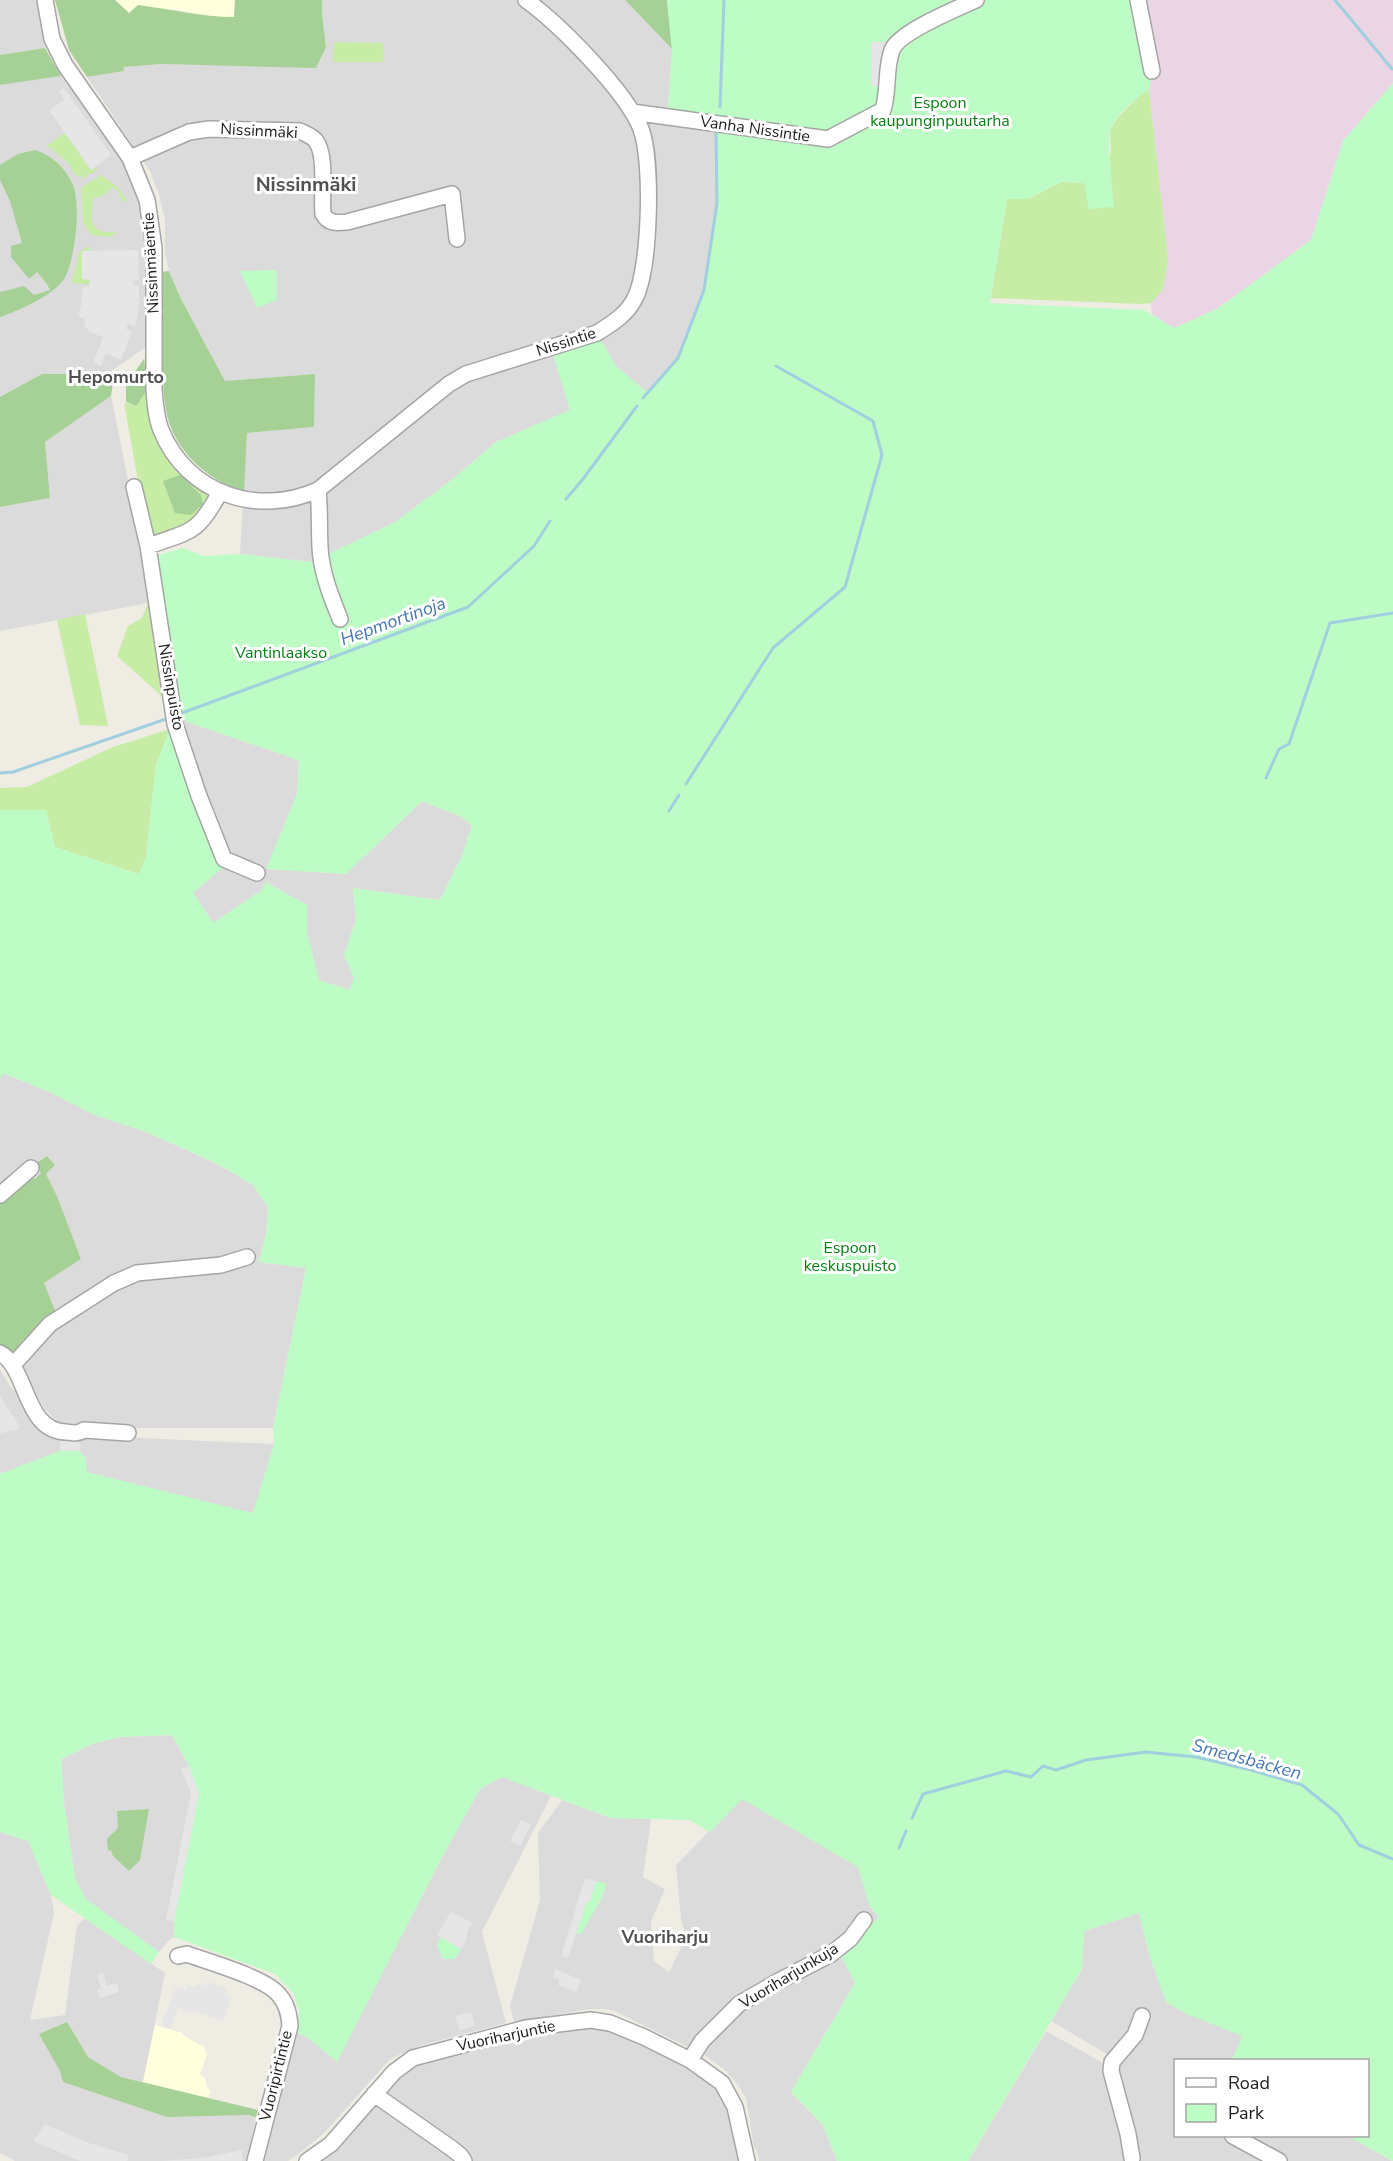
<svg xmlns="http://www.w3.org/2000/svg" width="1393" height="2161" font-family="'Nunito Sans',sans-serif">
  <rect width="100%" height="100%" fill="#efece3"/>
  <path fill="#dcdbdb" d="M0 0H37L45 48 0 55Z
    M322 0H625L672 49 667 125 716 131 717 203 704 290 678 358 648 393 616 366 599 337 552 352 571 410 496 442 449 482 395 522 312 562 240 554 247 433 314 427 315 374 225 381 180 297 169 271 165 252V220L159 195 150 171 87 77 124 71 122 67 162 64 316 67 326 47 322 14Z
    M61 76 89 112 120 157 133 184 145 220 149 270 146 347 107 374H42L0 397V85Z
    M111 396 141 543 148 603 0 631V507L50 498 45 442Z
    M178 715 190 723 299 760 297 794 267 869 346 874 422 801 462 817 472 826 462 856 440 900 353 888 356 920 344 955 354 978 350 990 319 980 307 932V905L266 883 262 890 213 923 193 893Z
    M2 1073 50 1092 95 1115 144 1131 217 1164 253 1185 268 1207 266 1234 259 1262 306 1268 273 1428H142L59 1423 45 1409 30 1386 27 1374 13 1352 47 1320 44 1283 81 1259 57 1196 46 1174 55 1165 47 1156 39 1161 41 1173 35 1179 32 1177 0 1200V1079Z
    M0 1369 10 1386 60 1437V1451L0 1474Z
    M79 1435 204 1441 274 1444 253 1514 86 1472 85 1457 80 1451Z
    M172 1735 189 1766 199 1793 174 1921V1937L170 1939 159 1952 85 1899 75 1878 64 1803 61 1759 92 1744 120 1737Z
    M502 1776 551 1796 482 1932 506 2023 422 2045 390 2059 324 2133 297 2155 288 2161H262L296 2032 307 2037 337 2061 441 1859 480 1789Z
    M742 1798 858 1867 870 1907 879 1917 840 1954 855 1983 791 2092 823 2125 837 2161H759L757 2151 754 2147 746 2098 738 2085 724 2069 704 2055 614 2011 606 2009H590L514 2022 510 2006 540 1900 538 1833 562 1800 611 1818 651 1819 643 1877 665 1889 651 1922 654 1961 669 1972 686 1937 681 1919 676 1865Z
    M0 1832 28 1841 51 1895 54 1913 30 2020 65 2015 77 1925 85 1918 165 1973 143 2082 121 2077 88 2057 60 2071 63 2082 256 2117 246 2161H15L0 2153Z
    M1139 1913 1150 1957 1166 2002 1243 2036 1232 2060H1176V2136H1348L1392 2161H968L1046 2031 1103 2063 1107 2054 1051 2021 1082 1969 1084 1931Z
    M589 2027 619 2032 683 2062 707 2078 723 2095 729 2105 741 2161H318L342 2145 402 2075 421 2063 527 2035Z"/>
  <path fill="#e9d5e4" d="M1138 0H1393V83L1343 141 1311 240 1217 309 1174 328 1152 314 1151 303 1163 290 1168 259 1149 90 1152 71Z"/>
  <path fill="#feffdd" d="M115 0H235V17H211L174 9 129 13Z
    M155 2025 183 2033V2035L204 2047 207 2054 200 2074 205 2078 207 2088 211 2091 208 2098 143 2082Z"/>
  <path fill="#c6eca6" d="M334 42 383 43V62H333Z
    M1149 90 1168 259 1163 290 1151 303 1143 304 991 298 1007 199H1028L1061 182 1085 183 1089 209 1111 152 1110 130 1117 119 1140 95Z
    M65 133 91 170 96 167 98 169 83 178 78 175 76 176 69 164 47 145Z
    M101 175 119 188 127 201 123 202 119 192 113 187 104 195 93 199C89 226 92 234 120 232L109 237 92 235 83 223 81 188Z
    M89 246 90 251H82V279L90 280 89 284 72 283 79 252Z
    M150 358 156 427 206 489 210 497 197 519 162 537 147 531 124 403 136 405 148 389 144 359Z
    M148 603 166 700 117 656 128 626 142 618Z
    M85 614 108 726 80 725 57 620Z
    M170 729 156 765 146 857 139 874 55 847 46 810H0V788L27 787 113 747Z"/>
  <path fill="#a5d196" d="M55 0H115L129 13 138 5C170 9 202 17 234 17L235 0H322V14L326 47 316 68 162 64 123 67 124 71 87 77 69 50Z
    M625 0H667L672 49Z
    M45 48 61 76 0 85V55Z
    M35 150C52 155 65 168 72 183 82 203 75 261 64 279 54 295 18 311 0 317V292L24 286 34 295 50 290 47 284 37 272 29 279 11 257V246L22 243 10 201 0 180V165L18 154Z
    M169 271 180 297 225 381 315 374 314 427 247 433 244 492C207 480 173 450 166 410 162 390 163 370 163 350 163 324 163 298 162 272Z
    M144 359 148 389 136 406 126 402V384Z
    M42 374H107L113 383 111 396 45 442 50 498 0 507V397Z
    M180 475 201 495 203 504 191 515 175 513 163 481Z
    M47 1156 55 1165 46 1174 57 1196 81 1259 44 1283 56 1313 13 1352 0 1348V1200L32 1177 35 1179 41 1173 38 1166V1162Z
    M149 1809 140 1860 129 1871 113 1856 111 1850 108 1851 107 1839 118 1828 117 1811Z
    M67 2022 88 2057 121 2077 258 2110 256 2117 248 2115 167 2117 63 2082 60 2071 39 2034Z"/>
  <path fill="#befcc5" d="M667 0H1138L1152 71 1149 90C1138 96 1113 118 1110 131 1107 147 1113 188 1114 207L1089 209 1084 183 1061 182 1028 199H1007L990 303 1144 310 1174 328 1217 309 1311 240 1343 141 1393 83V2161L1348 2136H1368V2060H1232L1242 2036 1187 2014 1166 2002 1150 1957 1139 1913 1084 1931 1082 1969 968 2161H837L823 2125 791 2092 855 1983 840 1954 879 1917 870 1907 858 1867 742 1799 710 1832 690 1820 611 1818 502 1777 480 1789 441 1859 337 2062 307 2037 296 2032 299 2011 294 1994 275 1974 174 1937V1921L199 1793 189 1766 172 1735 120 1737 92 1744 61 1759 64 1803 75 1878 86 1899 159 1952 151 1964 51 1895 28 1841 0 1832V1474L60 1451H80L85 1457 87 1472 253 1513 274 1444 273 1428 306 1268 259 1262 266 1234 268 1207 253 1185 218 1164 144 1131 95 1115 50 1092 3 1073 0 1079V810H46L55 847 139 874 146 857 156 765 170 729 225 866 193 893 213 923 262 890 266 882 307 905V932L319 980 350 990 354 978 344 955 356 920 353 888 440 900 462 856 472 826 462 817 422 801 346 874 266 869 297 794 299 760 190 723 178 715 153 557 182 548 205 556 240 554 312 562 395 522 449 482 496 442 570 410 552 351 599 337 616 366 648 393 678 358 704 290 717 203 716 131 667 125 672 49Z
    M277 270V300L257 308 240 271Z
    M596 1881 606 1884 602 1898 581 1934H576L587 1901H590Z
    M441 1937 461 1949 455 1959H443L437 1945Z"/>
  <path fill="#e6e6e6" d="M871 42H890L891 86H871Z
    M64 88 111 155 91 170 49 110 64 100 59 91Z
    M138 250 139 280H133V285H139V306L135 327 128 324 126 329 132 332 121 360 106 353 101 366 93 363 103 337 89 332 84 324 85 319 78 316 81 307 83 287H89L90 280 82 279V251Z
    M0 1396 20 1427 16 1430 7 1431 2 1434 0 1431Z
    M60 1432 79 1433 80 1451H60Z
    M189 1766 199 1793 174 1921 166 1920 191 1793 181 1769Z
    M521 1820 531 1825 520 1846 510 1841Z
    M585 1878 596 1881 590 1902 587 1901 568 1958 561 1956Z
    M451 1912 472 1923 468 1930 466 1940 461 1949 437 1935Z
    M555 1969 581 1980 576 1992 558 1985 560 1979 553 1977Z
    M103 1973 107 1986 117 1983 119 1992 100 1998 97 1990 101 1988 97 1975Z
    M208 1982 227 1988 225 1994 232 1997 223 2021 194 2011 193 2013 178 2008 170 2029 161 2026 176 1987 185 1990 188 1985 195 1987 197 1984 202 1986Z
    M471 2012 475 2026 459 2030 455 2016Z
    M45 2124 89 2143 129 2155 127 2161H81L33 2141Z
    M242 2150V2161H160L202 2158Z"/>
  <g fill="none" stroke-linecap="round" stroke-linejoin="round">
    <path stroke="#a1cfdf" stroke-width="3" d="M1335 0 1392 69
      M720 107 724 0
      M643 398 678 358 704 290 717 203 716 131
      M566 499 583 479 637 406
      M182 713 468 607 534 546 550 521
      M0 773 13 772 166 719
      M1266 778 1279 749 1289 744 1330 623 1393 613
      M686 784 773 648 845 587 882 455 873 421 776 366
      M669 811 679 795
      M912 1818 923 1794 1006 1771 1031 1777 1043 1766 1056 1770 1086 1760 1146 1752 1196 1757 1251 1770 1302 1785 1338 1814 1359 1845 1393 1859
      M899 1848 906 1831"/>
    <defs>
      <path id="minor" d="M45 0 52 39 65 65 130 158 147 200 154 248V389C155 403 156 417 161 430 187 494 257 517 318 490L449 384 466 374 597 333C613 323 628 314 636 296 650 265 653 161 641 129 626 91 559 24 526 0
        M1138 0 1152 71
        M632 112 828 139 883 110C889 91 885 69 892 50 899 32 958 8 976 0
        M130 158 189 132 209 129 300 131C306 134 312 136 316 141 327 156 321 195 323 214 329 224 336 223 347 222L452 194 457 239
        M134 487 148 546
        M318 490C320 509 319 528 320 547 321 572 331 596 340 619
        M220 492C197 535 190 531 148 546L175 724 199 796 224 859 257 873
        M0 1195 31 1168
        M0 1353C28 1368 24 1431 66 1432 73 1433 78 1434 84 1430L128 1433
        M13 1365 50 1324 114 1283 137 1273 221 1265 247 1257
        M178 1956 187 1954C209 1962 266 1978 279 1995 287 2004 289 2014 290 2026L255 2161
        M690 2060 702 2041 739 2004 777 1982 831 1954 850 1939 864 1920
        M374 2094 451 2148 460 2155 464 2161
        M1233 2136 1279 2161
        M1132 2158 1128 2134 1111 2071 1112 2062 1135 2035 1142 2016
        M307 2161 331 2144 394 2072 413 2058 526 2028 591 2020 610 2023 644 2037 690 2060 722 2083 735 2107 747 2161"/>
    </defs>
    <use href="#minor" stroke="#a5a5a5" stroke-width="18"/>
    <use href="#minor" stroke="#fff" stroke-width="15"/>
  </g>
  <g text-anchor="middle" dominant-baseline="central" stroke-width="6" stroke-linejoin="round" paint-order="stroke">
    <g font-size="16" fill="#068215" stroke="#fff">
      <text x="940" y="103">Espoon<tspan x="940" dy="18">kaupunginpuutarha</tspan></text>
      <text x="281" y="653">Vantinlaakso</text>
      <text x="850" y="1248">Espoon<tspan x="850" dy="18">keskuspuisto</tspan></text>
    </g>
    <g font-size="16" fill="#1e1e1e" stroke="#fff">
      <text transform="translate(755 129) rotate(8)">Vanha Nissintie</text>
      <text transform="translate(259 131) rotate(3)">Nissinmäki</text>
      <text transform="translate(151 263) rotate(-93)">Nissinmäentie</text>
      <text transform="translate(566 342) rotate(-18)">Nissintie</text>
      <text transform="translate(171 687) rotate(80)">Nissinpuisto</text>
      <text transform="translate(789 1976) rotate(-31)">Vuoriharjunkuja</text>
      <text transform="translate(506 2036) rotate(-12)">Vuoriharjuntie</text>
      <text transform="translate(276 2076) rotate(-76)">Vuoripirtintie</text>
    </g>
    <g font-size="18" font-weight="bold" fill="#515151" stroke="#fff">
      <text x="116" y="377">Hepomurto</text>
      <text x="665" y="1937">Vuoriharju</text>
    </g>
    <g font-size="18" font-style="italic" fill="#4578b2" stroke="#fff">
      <text transform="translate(393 621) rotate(-20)">Hepmortinoja</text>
      <text transform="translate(1247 1759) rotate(15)">Smedsbäcken</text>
    </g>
    <g font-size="20" font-weight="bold" fill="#515151" stroke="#fff">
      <text x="306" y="184">Nissinmäki</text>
    </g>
  </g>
  <rect x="1174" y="2059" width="195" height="78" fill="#ffffff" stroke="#a5a5a5" stroke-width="1.5"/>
  <rect x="1186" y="2078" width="30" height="9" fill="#ffffff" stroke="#a5a5a5" stroke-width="1.5"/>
  <text x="1228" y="2089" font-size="18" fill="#1e1e1e">Road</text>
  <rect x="1186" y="2104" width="30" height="18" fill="#befcc5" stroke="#a5a5a5" stroke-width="1.5"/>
  <text x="1228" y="2119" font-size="18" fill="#1e1e1e">Park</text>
</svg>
